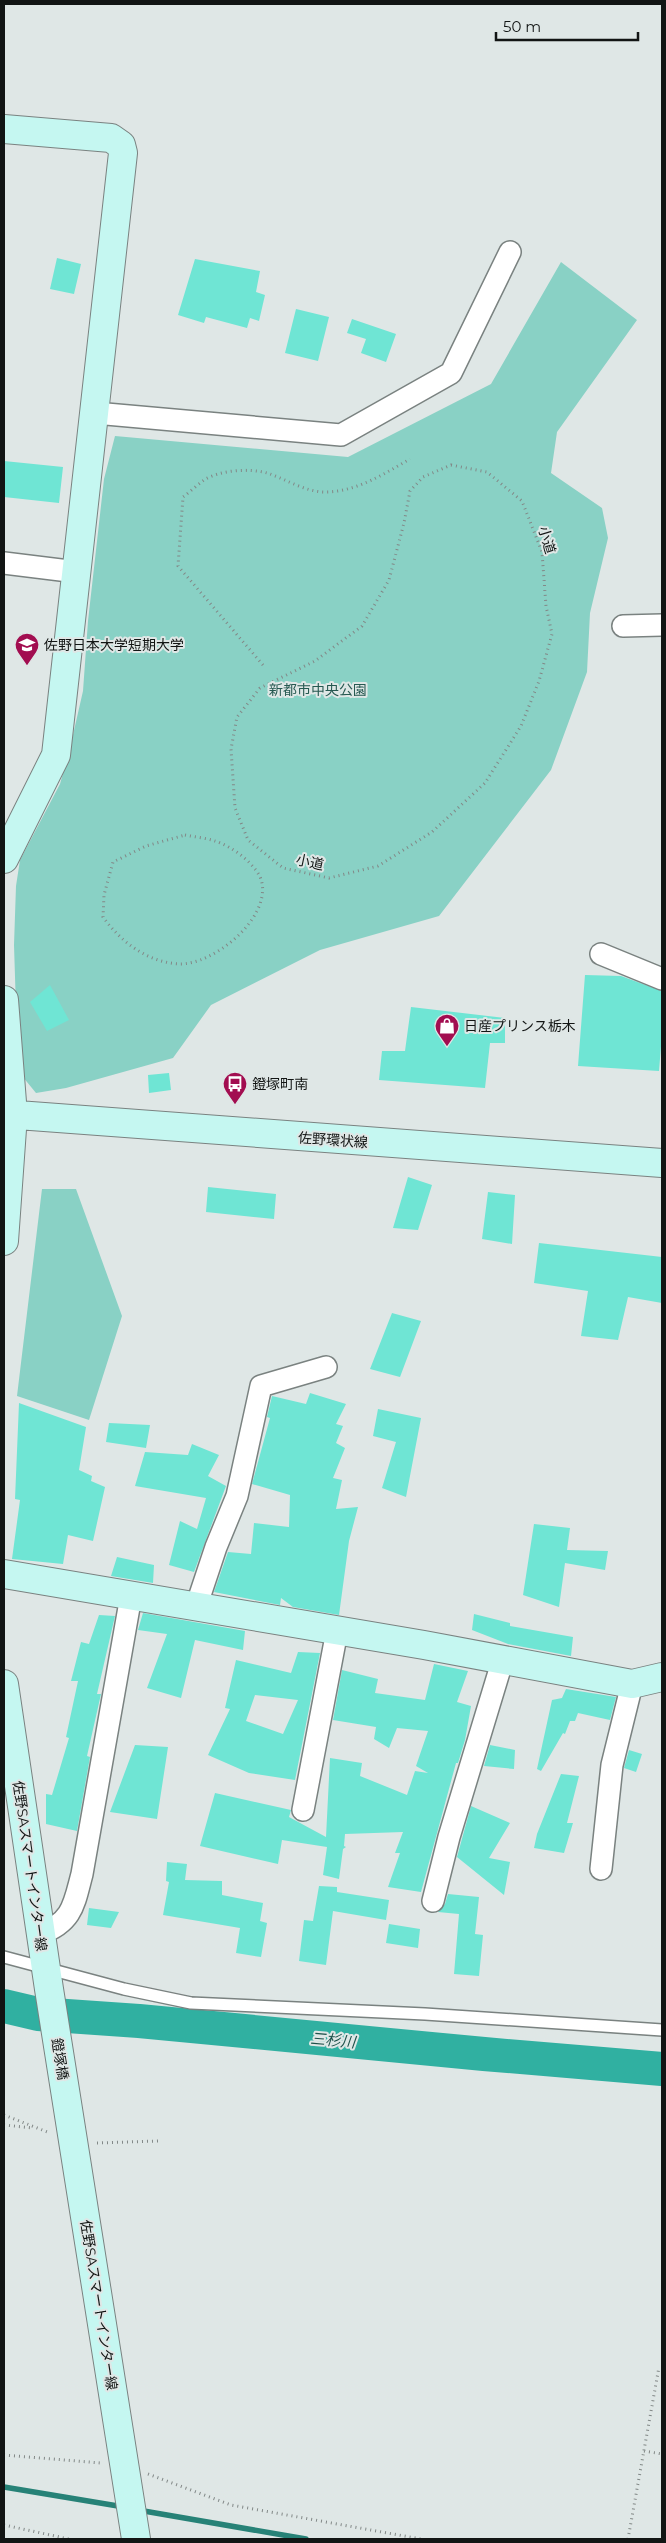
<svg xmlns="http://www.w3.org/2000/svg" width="666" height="2543" font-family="Montserrat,'Noto Sans JP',sans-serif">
  <rect width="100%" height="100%" fill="#dfe7e6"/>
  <path fill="#89d1c5" d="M561 262 637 320 557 432 551 473 602 508 608 538 590 613 587 672 551 770 439 916 320 950 211 1005 173 1058 66 1088 36 1093 18 1071 14 945 16 886 20 860 60 784 70 748 83 691 88 621 104 479 115 436 348 457 491 384Z
    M42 1189H76L122 1316 89 1420 17 1396Z"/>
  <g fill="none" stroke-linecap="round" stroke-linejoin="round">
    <path stroke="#278277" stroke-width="5.5" d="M4 2487 124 2507
      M138 2510 306 2539"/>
    <path stroke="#30b0a1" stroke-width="34" d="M4 2006 38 2014 139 2021 484 2054 662 2069"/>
  </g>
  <path fill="#6fe5d4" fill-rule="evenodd" d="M57 258 81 264 74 294 50 289Z
    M195 259 260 271 256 292 265 295 259 321 250 318 247 328 206 317 204 323 178 315Z
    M296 309 329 317 318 361 285 353Z
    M352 319 396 334 386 362 361 353 366 339 347 333Z
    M4 461 63 467 59 503 4 497Z
    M585 975 621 976 662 991V1034L659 1071 578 1066Z
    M50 985 69 1020 47 1031 30 1002Z
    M411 1007 505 1018V1043H490L485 1088 379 1080 382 1051H405Z
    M169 1073 171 1090 149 1093 148 1075Z
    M408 1177 432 1185 418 1230 393 1228Z
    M208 1187 276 1194 274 1219 206 1212Z
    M488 1192 515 1195 512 1244 482 1239Z
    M539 1243 662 1257V1303L628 1297 618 1340 581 1336 588 1291 534 1283Z
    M392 1313 421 1321 400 1377 370 1369Z
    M310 1393 346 1404 336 1424 343 1426 336 1443 345 1448 333 1478 342 1480 336 1509 358 1507 349 1541 339 1615 293 1607 281 1598 280 1605 214 1592 228 1552 251 1554 254 1523 289 1527 290 1495 252 1484 270 1418 267 1417 272 1396 306 1404Z
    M19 1403 86 1427 79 1470 92 1476 91 1481 105 1487 93 1541 68 1535 63 1564 12 1559 20 1500 15 1499Z
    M378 1409 421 1418 406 1497 382 1488 396 1442 373 1436Z
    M109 1423 150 1425 146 1448 106 1442Z
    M192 1444 219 1455 208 1476 226 1486 194 1572 169 1565 180 1521 197 1529 206 1498 135 1486 145 1452 188 1455Z
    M534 1524 570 1528 567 1550 608 1551 605 1570 565 1563 559 1607 523 1595Z
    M117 1557 154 1565 153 1583 111 1576Z
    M143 1613 245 1631 243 1650 195 1640 181 1698 147 1688 167 1634 138 1630Z
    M474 1614 510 1623V1626L573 1637 571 1656 508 1644 472 1630Z
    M99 1615 115 1616 97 1694H101L87 1756 90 1757 77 1831 46 1824V1794L52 1795 69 1738 66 1737 78 1681H71L81 1642 89 1644Z
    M298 1652 320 1653 295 1780 249 1773 208 1755 230 1709 225 1708 236 1660 291 1673ZM255 1695 298 1700 283 1734 246 1721Z
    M434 1664 468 1671 457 1702 471 1706 465 1740 458 1763H456L421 1892 388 1887 400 1853H395L403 1832 345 1834 344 1846 346 1847 343 1849 339 1879 323 1875 327 1847 282 1840 278 1864 200 1846 215 1793 291 1810 289 1817 326 1837 330 1758 362 1763 360 1776 407 1795 415 1771 428 1773 416 1766 428 1731 397 1728 389 1748 374 1739 376 1727 333 1720 342 1670 378 1679 375 1693 425 1700Z
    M566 1689 616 1697 610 1720 578 1713 575 1721H570L565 1734 563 1733 541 1771 537 1769 552 1700 562 1698Z
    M135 1745 168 1747 157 1819 110 1812Z
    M490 1745 515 1750 514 1769 484 1766Z
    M629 1750 642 1754 636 1772 624 1768Z
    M561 1774 579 1776 567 1823H573L564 1853 534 1848 537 1834Z
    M471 1806 510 1823 489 1858 510 1862 504 1895 457 1857Z
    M167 1862 187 1864 185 1880 222 1881V1895L263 1903 260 1921 267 1923 261 1957 236 1953 240 1928 163 1915 169 1882 166 1881Z
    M319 1886 337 1887V1892L389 1900 386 1920 333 1911 326 1965 299 1961 304 1920 313 1921Z
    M448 1894 479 1897 475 1934 483 1935 479 1976 454 1974 459 1914 438 1912 445 1904Z
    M89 1908 119 1912 111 1928 87 1925Z
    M389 1924 420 1929 418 1948 386 1943Z"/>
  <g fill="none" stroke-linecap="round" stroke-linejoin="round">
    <defs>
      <path id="lane" d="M4 1957 124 1989 191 2003 425 2014 662 2030"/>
      <path id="street" d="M95 413 341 435 451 373 510 252
        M4 563 77 572
        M623 626 662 625
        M601 954 662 979
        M196 1607 216 1547 237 1496 261 1386 326 1367
        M303 1810 337 1631
        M601 1869 612 1765 632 1684
        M433 1901 449 1837 503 1659
        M40 1934C73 1922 74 1904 82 1874L131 1596"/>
      <path id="secondary" d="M4 129 111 138 121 145 123 153 56 755 4 859
        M4 1000 13 1115 4 1241
        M4 1114 662 1163
        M4 1574 424 1645 632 1684 662 1677
        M4 1684 49 1989 136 2539"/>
    </defs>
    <use href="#lane" stroke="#7a8280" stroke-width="14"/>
    <use href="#street" stroke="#7a8280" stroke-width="24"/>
    <use href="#secondary" stroke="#7a8280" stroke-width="30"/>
    <path stroke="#828887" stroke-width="3" stroke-dasharray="1 4" stroke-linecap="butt" d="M451 465 487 472 522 501 542 552 546 606 552 634 539 681 521 726 485 783 432 832 378 866 329 878 283 868 248 840 235 808 231 749 237 717 260 688 315 661 362 626 389 580 404 523 410 491 423 477Z
      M263 665 178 566 183 497C190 492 197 485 204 480 220 470 249 468 267 473 286 479 305 492 325 492 356 492 384 474 410 459
      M185 835C195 837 206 838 215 841 232 846 259 866 262 883 269 920 213 965 179 964 147 962 121 942 103 917L104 895 113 862 146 846Z
      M4 2115 50 2133
      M4 2125 33 2128
      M97 2143 158 2141
      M644 2451 662 2454
      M4 2455 101 2463
      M148 2474 231 2505 421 2539
      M4 2525 69 2539
      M628 2539 659 2367"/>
    <use href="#lane" stroke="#fff" stroke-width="11"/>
    <use href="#street" stroke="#fff" stroke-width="21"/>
    <use href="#secondary" stroke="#c5f7f1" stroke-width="28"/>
  </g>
  <defs>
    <symbol id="university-pin" viewBox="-11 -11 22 30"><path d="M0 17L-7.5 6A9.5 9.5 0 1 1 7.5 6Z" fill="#a20d50" stroke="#dfe7e6"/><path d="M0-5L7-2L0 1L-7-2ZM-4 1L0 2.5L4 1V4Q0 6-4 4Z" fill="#fff"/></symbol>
    <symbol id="shop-pin" viewBox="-11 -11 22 30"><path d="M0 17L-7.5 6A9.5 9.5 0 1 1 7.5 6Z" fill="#a20d50" stroke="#dfe7e6"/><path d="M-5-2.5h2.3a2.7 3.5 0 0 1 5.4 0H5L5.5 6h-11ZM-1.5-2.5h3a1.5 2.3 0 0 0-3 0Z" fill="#fff"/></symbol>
    <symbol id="bus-pin" viewBox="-11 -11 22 30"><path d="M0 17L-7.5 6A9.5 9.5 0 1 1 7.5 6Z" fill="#a20d50" stroke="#dfe7e6"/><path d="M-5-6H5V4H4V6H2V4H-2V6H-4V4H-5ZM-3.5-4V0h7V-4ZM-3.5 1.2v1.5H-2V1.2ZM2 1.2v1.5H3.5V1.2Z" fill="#fff"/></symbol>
  </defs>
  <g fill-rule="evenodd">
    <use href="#university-pin" x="13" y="631" width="28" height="38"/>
    <use href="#shop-pin" x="433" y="1012" width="28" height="38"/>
    <use href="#bus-pin" x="221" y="1070" width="28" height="38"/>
  </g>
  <g text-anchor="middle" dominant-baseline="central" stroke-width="4" stroke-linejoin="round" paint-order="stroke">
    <g font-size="14" fill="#121514" stroke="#dfe7e6">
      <text transform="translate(547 540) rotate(73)">小道</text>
      <text transform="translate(310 862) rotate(12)">小道</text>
      <text transform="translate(333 1140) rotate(4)">佐野環状線</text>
      <text transform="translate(30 1866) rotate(82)">佐野SAスマートインター線</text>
      <text transform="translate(60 2059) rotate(81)">鐙塚橋</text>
      <text transform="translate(99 2305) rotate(81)">佐野SAスマートインター線</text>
    </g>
    <g font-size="14" fill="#121514" stroke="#dfe7e6" text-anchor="start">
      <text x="44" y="645">佐野日本大学短期大学</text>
      <text x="464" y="1026">日産プリンス栃木</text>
      <text x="252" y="1084">鐙塚町南</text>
    </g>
    <g font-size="14" fill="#265951" stroke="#dfe7e6">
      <text x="318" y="690">新都市中央公園</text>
    </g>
    <g font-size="15" font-style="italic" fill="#1d514a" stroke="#dfe7e6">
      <text transform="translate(333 2040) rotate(5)">三杉川</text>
    </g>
  </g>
  <rect width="666" height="2543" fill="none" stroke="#121514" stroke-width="10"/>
  <path d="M496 32v8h142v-8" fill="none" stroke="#121514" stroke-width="2.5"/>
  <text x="503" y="32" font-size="15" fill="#121514" stroke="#dfe7e6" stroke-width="4" paint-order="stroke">50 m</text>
</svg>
